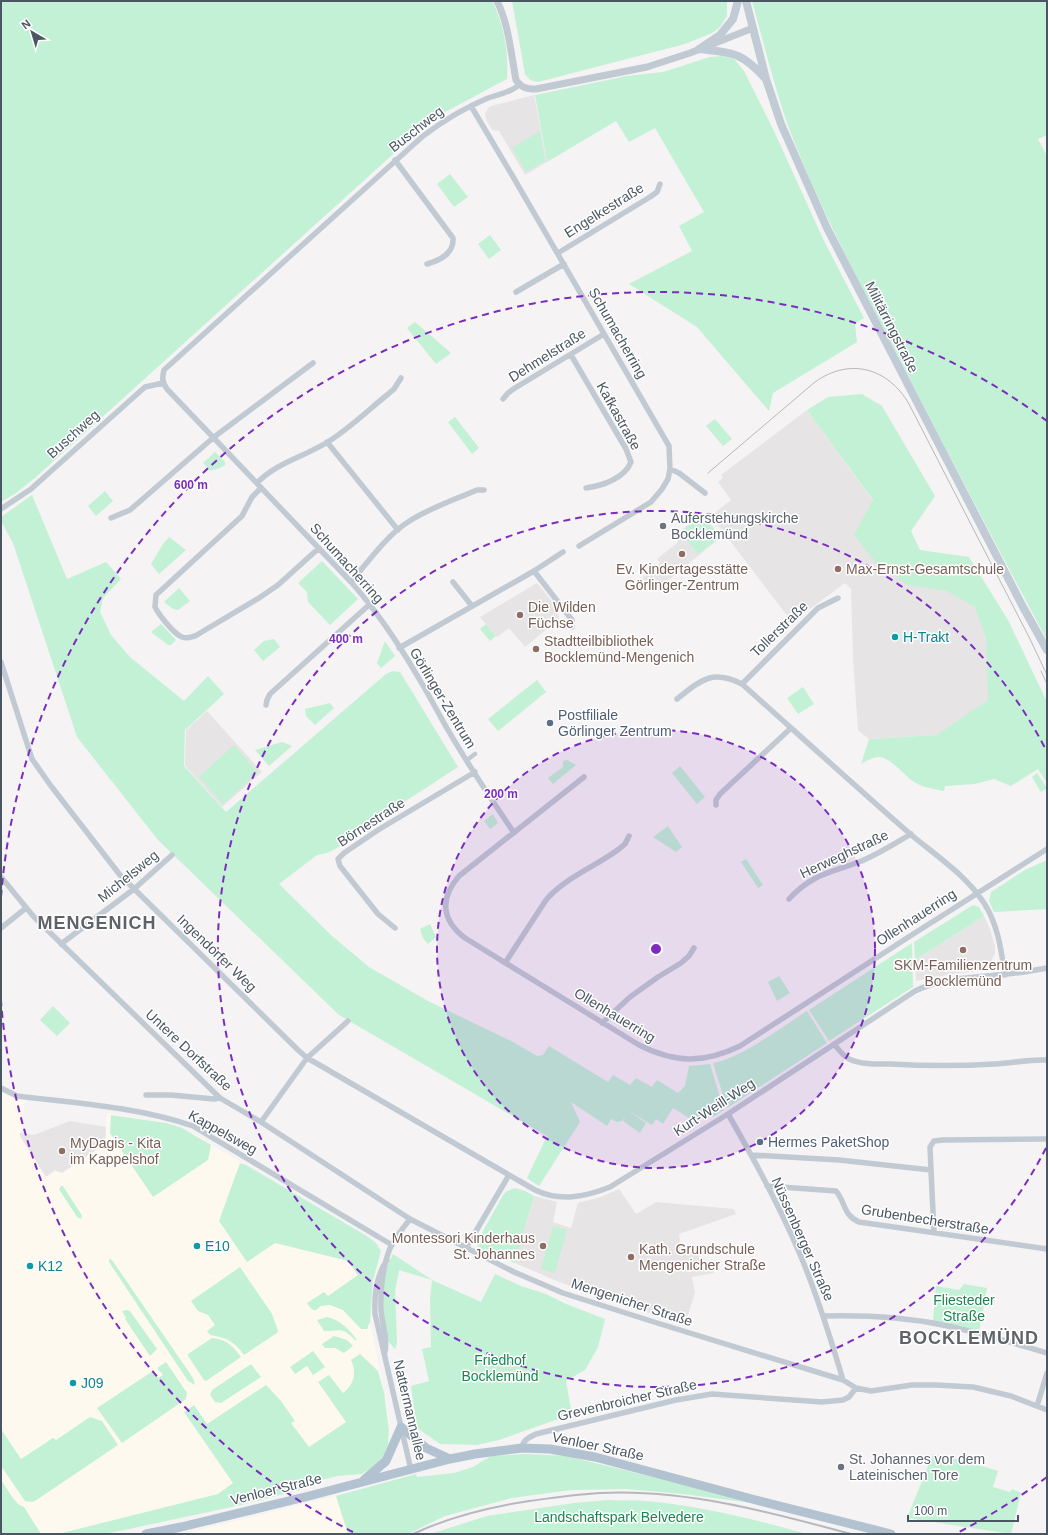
<svg xmlns="http://www.w3.org/2000/svg" width="1048" height="1535" font-family="Arial,sans-serif">
  <rect width="100%" height="100%" fill="#f5f3f3"/>
  <path fill="#fdf9ef" d="M1 1092 8 1096 25 1100 20 1136 46 1177 105 1144 107 1113 167 1123 194 1134 376 1243 381 1251 373 1280 370 1322 387 1406 390 1430 387 1449 74 1534H1Z
    M336 1496 348 1534H182Z"/>
  <path fill="#e6e4e5" d="M534 95 547 162 525 175 499 131 492 130 486 119 485 114 488 108 491 106Z
    M807 410 927 575 970 563 997 695 953 734 869 739 858 730 853 658 851 589 845 583 792 622 711 516 731 500 718 482 723 478 721 475Z
    M702 514 721 537 654 592 642 578 660 563 657 559 678 542 679 532Z
    M537 583 555 605 558 611 559 619 525 647 509 628 497 637 480 617Z
    M207 711 262 772 222 807 185 766 186 730Z
    M984 916 990 929 995 946V953L987 970 953 974 916 981 915 960Z
    M70 1121 106 1127 105 1144 62 1173 55 1170 46 1177 20 1136V1133L34 1135Z
    M619 1189 636 1214 656 1202 734 1209 736 1214 679 1234 681 1249 688 1248 689 1252 698 1251 701 1264 712 1262 714 1273 692 1277 695 1293 685 1324 613 1302 557 1281 515 1263 534 1196 557 1202 553 1222 571 1228 578 1203 601 1197Z"/>
  <path fill="#c3f1d5" d="M1 1H492C504 24 509 54 507 79L432 119 36 477 16 493 1 502Z
    M512 1H727V16L720 27 712 33 685 44 538 82 530 80 525 74Z
    M752 1H1047V135L1038 139 1047 156V640C995 543 944 446 894 348 855 274 815 199 786 120 773 81 763 41 752 1Z
    M722 56 734 59 744 71 773 129 824 241 864 318 855 324 857 342 773 393 769 411 697 327 629 284 692 251 679 226 704 212 655 128 629 142 616 121 547 162 535 95 627 76 663 72 710 57Z
    M540 131 545 161 526 172 512 148Z
    M450 174 468 197 454 207 437 184Z
    M490 235 501 250 489 259 478 244Z
    M415 322 451 353 436 364 407 328Z
    M862 394 882 406 935 496 911 531 920 550 969 557 1008 620 1047 702V783L1038 769 1011 786 994 779 975 784 945 786 944 791C934 789 924 788 914 782 905 776 890 757 879 757 873 757 866 761 861 764L869 739 937 735 988 700 986 639 975 607 947 591 908 585 878 565 854 535 873 500 807 410 828 397Z
    M455 417 479 448 472 454 448 422Z
    M715 419 732 439 723 446 706 426Z
    M215 452 225 462V465L220 468 210 471 203 463Z
    M105 491 113 501 96 516 88 506Z
    M32 495 67 579 106 562 121 579 103 598 100 612 111 635 130 657 184 701 208 676 224 694 185 730 184 766 226 812 386 674 393 671 400 672 458 767 361 830 339 847 327 853 317 855 279 884 332 936 369 967 428 1001 513 1042 537 1056 543 1055 549 1046 608 1082 613 1075 630 1085 636 1078 652 1087 657 1080 678 1093 685 1086 689 1066 710 1064 724 1110 713 1117 706 1114 694 1121 673 1108 663 1124 656 1119 652 1125 629 1111 646 1123 640 1133 623 1121 626 1116 622 1121 617 1122 611 1119 607 1126 571 1102 580 1122 539 1186 527 1178 547 1136 339 1015 158 840 77 737 13 543 1 521V517Z
    M702 515 720 537 698 554 681 532Z
    M169 537 186 550 159 574 151 564 163 544Z
    M322 561 358 599 330 625 308 602 307 592 298 583Z
    M179 588 190 601 178 610 173 609 164 602Z
    M161 624 176 640 171 645H168L151 632Z
    M486 624 496 636 490 641 480 629Z
    M274 639 280 647 263 661 254 650 264 641Z
    M385 641 395 656 381 668 377 663Z
    M537 680 546 692 498 731 488 719Z
    M803 687 814 704 798 714 787 698Z
    M330 703 334 708 315 725 306 716 305 709Z
    M282 742 292 746 269 766 255 750Z
    M234 745 258 772 223 804 199 777Z
    M567 760 576 765 553 784 548 778 563 767V761Z
    M680 766 705 797 697 804 672 773Z
    M1037 773 1047 788 1041 792 1032 777Z
    M493 814 498 823 490 829 484 821Z
    M668 826 682 847 676 852 653 837Z
    M746 859 763 885 758 888 741 862Z
    M1047 860V909L994 912 989 901 991 892 1025 870Z
    M973 905 979 907 984 916 915 960 914 942Z
    M430 924 436 937 428 944 423 938 420 929Z
    M912 943 913 987 829 1041 809 1010Z
    M779 976 790 993 777 1001 768 982Z
    M53 1006 70 1023 57 1036 40 1020Z
    M807 1011 827 1043 727 1108 713 1063C740 1059 783 1026 807 1011Z
    M111 1115 166 1123 182 1128 211 1145 208 1160 153 1197 110 1133Z
    M240 1163 246 1165 365 1235 376 1243 381 1251 373 1280 370 1322 367 1329H361L343 1310 330 1305 320 1306C315 1314 311 1309 307 1303L324 1292 328 1296 358 1275 348 1261 275 1243 247 1262 219 1221Z
    M61 1186H63L81 1214 82 1216 81 1219 77 1217 59 1189Z
    M515 1188 525 1191 534 1196 515 1263 482 1249 478 1246 477 1242 503 1195 507 1191Z
    M553 1226 567 1230 555 1273 541 1269Z
    M393 1254 432 1280 481 1302 495 1274 521 1286 546 1294 566 1304 605 1319 598 1347 585 1370 566 1381 572 1415 561 1418 499 1440 477 1445 440 1444 417 1428 411 1386 429 1381 422 1349 431 1347 430 1299 432 1280 399 1270 395 1291 397 1342 395 1349 387 1340 383 1308V1289L386 1269Z
    M109 1259 112 1260 193 1378 195 1385 188 1381 109 1262Z
    M240 1267 272 1314 278 1331 277 1333 244 1355C235 1342 226 1337 210 1335L207 1331 215 1325 208 1315 198 1311 191 1301Z
    M964 1284 987 1288 979 1332 933 1321 936 1286 959 1290Z
    M127 1310 130 1311 157 1349 150 1356 125 1319 126 1318 122 1311Z
    M327 1317C339 1319 350 1330 357 1340H355C342 1326 340 1331 324 1331L317 1320Z
    M334 1336 347 1340 353 1346 344 1353 335 1348H325L322 1344Z
    M212 1338C226 1339 233 1346 241 1357L206 1381 204 1380 188 1356V1354Z
    M313 1351 325 1367 313 1375 307 1366 295 1374 290 1367Z
    M360 1354 378 1371 384 1392 389 1430 388 1445 383 1457 374 1466 362 1474 337 1476 318 1481 299 1490 241 1505 124 1530 104 1534H58L218 1494 233 1483 184 1412 194 1405 207 1424 266 1385 281 1401 295 1421 291 1423 309 1447 346 1422 318 1382 329 1375 343 1393C354 1385 357 1373 351 1360Z
    M166 1362 187 1393 186 1399 122 1443 97 1408 153 1371 158 1378 163 1375 157 1368Z
    M251 1364 261 1377 221 1403 215 1402 210 1395 212 1390Z
    M90 1417 102 1421 118 1445 35 1501 32 1502 25 1501 1 1466V1429L21 1459 53 1438 56 1440Z
    M526 1454 566 1456 661 1479 752 1503 683 1494 626 1489 571 1490 512 1498 445 1516 408 1534H348L336 1496 416 1474 417 1477 454 1473 473 1467 491 1456Z
    M933 1454 963 1460 998 1471 993 1487 1010 1492 1012 1489 1021 1493 1011 1534 907 1518Z
    M1 1480 13 1498 18 1504 24 1507 41 1534H1Z
    M609 1500C621 1501 634 1500 646 1501 701 1506 754 1519 807 1534H430L487 1516 574 1503Z"/>
  <g fill="none" stroke-linecap="round" stroke-linejoin="round">
    <path stroke="#c1cad2" stroke-width="4.5" d="M467 760 475 754"/>
    <path stroke="#c1cad2" stroke-width="5.5" d="M471 106 512 175 669 446 670 469 668 479 662 489 651 502 579 546
      M395 160 453 238C454 254 440 260 427 264
      M558 253 650 197 657 192 660 184
      M516 292 564 264
      M571 355 626 449 631 462C625 478 602 486 586 488
      M503 399 508 393 515 388 604 334
      M327 442 398 530
      M670 469 679 473 705 493
      M257 483C276 463 303 457 326 443 348 430 367 411 387 395L394 389 401 378
      M261 488 252 497 242 516 156 595 155 607C159 615 174 634 182 637 187 639 191 637 195 636L259 598 278 585 319 548
      M1 509 31 489 145 387 163 383
      M111 518 130 510 214 437 313 363
      M534 571 572 620V627
      M351 582C367 563 387 535 408 522 429 508 454 500 477 490H484
      M453 582 472 606
      M399 648 534 571 563 552
      M1 662 32 759 51 786 120 875 298 1050 307 1058 316 1063 535 1190C560 1202 585 1197 610 1187L728 1114 915 991C941 978 969 978 997 975 1014 974 1031 971 1047 968
      M742 684 818 608 838 598
      M677 699C701 680 712 669 742 684 798 734 853 784 909 833 935 855 965 874 984 903 998 925 1001 949 1005 975
      M266 705 267 700 270 694 370 604
      M584 777 459 876C440 898 441 920 465 938L639 1045C675 1063 703 1064 740 1046L907 938 1047 849
      M716 805V800L720 794 791 728
      M514 833C488 794 461 755 439 714 414 668 386 621 351 582L167 389C162 382 162 378 164 370L423 136C443 121 464 108 488 98 499 94 510 93 519 85
      M1 877 34 917 220 1098 261 1122 410 1219 514 1272 563 1293 654 1322 843 1380 856 1388 871 1391 912 1385H936L973 1387 1011 1396 1047 1410
      M789 899C812 874 830 873 859 862 877 855 894 844 911 834
      M1 928 26 908
      M395 928 378 914 340 866 338 859 344 853 378 830 475 772
      M61 944 134 889 172 855
      M505 963 546 900C566 877 595 867 619 849L625 844 629 836
      M602 1023 630 997 658 977 681 963 689 956 694 948
      M834 1044C838 1049 843 1056 849 1059 862 1065 878 1064 891 1064 926 1066 961 1066 995 1064 1013 1063 1029 1059 1047 1060
      M1 1088 17 1096C76 1103 137 1107 193 1126L392 1245
      M146 1095H171L214 1099 220 1098
      M728 1114C754 1159 779 1205 799 1252 817 1294 830 1336 843 1380
      M261 1122 307 1058 348 1021
      M752 1155 839 1160 931 1170 930 1147 934 1141 943 1140 1047 1139
      M931 1170 934 1232
      M767 1186 836 1191C846 1203 843 1215 859 1222L1047 1249
      M466 1248 509 1175
      M387 1260C376 1276 374 1295 375 1314L411 1470
      M824 1316C864 1315 904 1317 943 1325 978 1332 1013 1343 1047 1353
      M385 1352C388 1338 382 1324 381 1310 380 1290 383 1262 392 1244 397 1235 404 1227 410 1219
      M1037 1406 1047 1373
      M522 1448C523 1440 528 1438 536 1434L676 1400 712 1394 822 1402 843 1400 849 1397 856 1388"/>
    <path stroke="#c1cad2" stroke-width="7" d="M497 1C509 25 511 54 516 80 522 88 526 89 536 89L647 67 690 53 753 28"/>
    <path stroke="#c1cbd6" stroke-width="8" d="M746 1 766 79 781 124 827 228 1023 607 1047 650
      M699 49C734 53 741 52 765 78
      M699 49 720 35 733 19 738 1"/>
    <path stroke="#b3c2d1" stroke-width="9" d="M364 1480 386 1461 401 1427 426 1448 450 1459
      M146 1534 181 1527 309 1496 450 1459 475 1454 522 1448 550 1449 595 1457 752 1499 891 1534"/>
    <path stroke="#b5b8bd" stroke-width="1" d="M708 473 815 382C850 357 888 368 909 404L1029 637 1047 675
      M1041 671 1047 684"/>
    <path stroke="#b5b8bd" stroke-width="2" d="M413 1534C449 1517 489 1507 529 1501 553 1498 577 1494 601 1493 685 1489 770 1512 851 1534"/>
  </g>
  <circle cx="656" cy="949" r="219" fill="#7b2cbf" fill-opacity=".12"/>
  <g fill="none" stroke="#7b2cbf" stroke-width="2" stroke-dasharray="7 5">
    <circle cx="656" cy="949" r="219"/>
    <path d="M1046 1148A438 438 0 1 1 1046 750"/>
    <path d="M1047 1477A657 657 0 0 1 959 1532M353 1532A657 657 0 0 1 1 1001M1 897A657 657 0 0 1 1047 421"/>
  </g>
  <g fill="#6b7280" stroke="#fff" stroke-width="1.5">
    <circle cx="663" cy="526" r="4"/>
    <circle cx="841" cy="1467" r="4"/>
  </g>
  <g fill="#8d6e63" stroke="#fff" stroke-width="1.5">
    <circle cx="682" cy="554" r="4"/>
    <circle cx="838" cy="569" r="4"/>
    <circle cx="520" cy="615" r="4"/>
    <circle cx="536" cy="649" r="4"/>
    <circle cx="963" cy="950" r="4"/>
    <circle cx="62" cy="1151" r="4"/>
    <circle cx="543" cy="1246" r="4"/>
    <circle cx="631" cy="1257" r="4"/>
  </g>
  <g fill="#0f9aa8" stroke="#fff" stroke-width="1.5">
    <circle cx="895" cy="637" r="4"/>
    <circle cx="197" cy="1246" r="4"/>
    <circle cx="30" cy="1266" r="4"/>
    <circle cx="73" cy="1383" r="4"/>
  </g>
  <g fill="#5c6f8a" stroke="#fff" stroke-width="1.5">
    <circle cx="550" cy="723" r="4"/>
    <circle cx="760" cy="1142" r="4"/>
  </g>
  <g text-anchor="middle" dominant-baseline="central" stroke-width="3" stroke-linejoin="round" paint-order="stroke">
    <g font-size="14" fill="#4a5661" stroke="#fff">
      <text transform="translate(416 129) rotate(-38)">Buschweg</text>
      <text transform="translate(604 210) rotate(-32)">Engelkestraße</text>
      <text transform="translate(892 327) rotate(63)">Militärringstraße</text>
      <text transform="translate(618 333) rotate(60)">Schumacherring</text>
      <text transform="translate(547 355) rotate(-32)">Dehmelstraße</text>
      <text transform="translate(619 416) rotate(61)">Kafkastraße</text>
      <text transform="translate(73 434) rotate(-42)">Buschweg</text>
      <text transform="translate(347 563) rotate(48)">Schumacherring</text>
      <text transform="translate(779 629) rotate(-44)">Tollerstraße</text>
      <text transform="translate(443 698) rotate(59)">Görlinger-Zentrum</text>
      <text transform="translate(371 822) rotate(-33)">Börnestraße</text>
      <text transform="translate(844 854) rotate(-25)">Herweghstraße</text>
      <text transform="translate(128 876) rotate(-39)">Michelsweg</text>
      <text transform="translate(916 917) rotate(-33)">Ollenhauerring</text>
      <text transform="translate(217 953) rotate(44)">Ingendorfer Weg</text>
      <text transform="translate(615 1015) rotate(31)">Ollenhauerring</text>
      <text transform="translate(189 1050) rotate(43)">Untere Dorfstraße</text>
      <text transform="translate(714 1107) rotate(-33)">Kurt-Weill-Weg</text>
      <text transform="translate(223 1132) rotate(29)">Kappelsweg</text>
      <text transform="translate(925 1219) rotate(9)">Grubenbecherstraße</text>
      <text transform="translate(803 1239) rotate(66)">Nüssenberger Straße</text>
      <text transform="translate(632 1302) rotate(18)">Mengenicher Straße</text>
      <text transform="translate(627 1400) rotate(-13)">Grevenbroicher Straße</text>
      <text transform="translate(410 1410) rotate(77)">Nattermannallee</text>
      <text transform="translate(598 1446) rotate(12)">Venloer Straße</text>
      <text transform="translate(276 1489) rotate(-14)">Venloer Straße</text>
    </g>
    <g font-size="14" fill="#5b616d" stroke="#fff" text-anchor="start">
      <text x="671" y="518">Auferstehungskirche<tspan x="671" dy="16">Bocklemünd</tspan></text>
      <text x="849" y="1459">St. Johannes vor dem<tspan x="849" dy="16">Lateinischen Tore</tspan></text>
    </g>
    <g font-size="14" fill="#785e54" stroke="#fff" text-anchor="start">
      <text x="682" y="569" text-anchor="middle">Ev. Kindertagesstätte<tspan x="682" dy="16">Görlinger-Zentrum</tspan></text>
      <text x="846" y="569">Max-Ernst-Gesamtschule</text>
      <text x="528" y="607">Die Wilden<tspan x="528" dy="16">Füchse</tspan></text>
      <text x="544" y="641">Stadtteilbibliothek<tspan x="544" dy="16">Bocklemünd-Mengenich</tspan></text>
      <text x="963" y="965" text-anchor="middle">SKM-Familienzentrum<tspan x="963" dy="16">Bocklemünd</tspan></text>
      <text x="70" y="1143">MyDagis - Kita<tspan x="70" dy="16">im Kappelshof</tspan></text>
      <text x="535" y="1238" text-anchor="end">Montessori Kinderhaus<tspan x="535" dy="16">St. Johannes</tspan></text>
      <text x="639" y="1249">Kath. Grundschule<tspan x="639" dy="16">Mengenicher Straße</tspan></text>
    </g>
    <g font-size="14" fill="#0d838f" stroke="#fff" text-anchor="start">
      <text x="903" y="637">H-Trakt</text>
      <text x="205" y="1246">E10</text>
      <text x="38" y="1266">K12</text>
      <text x="81" y="1383">J09</text>
    </g>
    <g font-size="14" fill="#4e5e75" stroke="#fff" text-anchor="start">
      <text x="558" y="715">Postfiliale<tspan x="558" dy="16">Görlinger Zentrum</tspan></text>
      <text x="768" y="1142">Hermes PaketShop</text>
    </g>
    <g font-size="14" fill="#17864f" stroke="#fff">
      <text x="964" y="1300">Fliesteder<tspan x="964" dy="16">Straße</tspan></text>
      <text x="500" y="1360">Friedhof<tspan x="500" dy="16">Bocklemünd</tspan></text>
      <text x="619" y="1517">Landschaftspark Belvedere</text>
    </g>
    <g font-size="18" font-weight="bold" letter-spacing="1" fill="#5f6368" stroke="#fff">
      <text x="97" y="923">MENGENICH</text>
      <text x="969" y="1338">BOCKLEMÜND</text>
    </g>
  </g>
  <circle cx="656" cy="949" r="6" fill="#7b2cbf" stroke="#fff" stroke-width="2"/>
  <g font-size="12" text-anchor="middle" font-weight="bold" fill="#7b2cbf" stroke="#fff" stroke-width="3" stroke-linejoin="round" paint-order="stroke">
    <text x="191" y="489">600 m</text>
    <text x="346" y="643">400 m</text>
    <text x="501" y="798">200 m</text>
  </g>
  <rect width="1048" height="1535" fill="none" stroke="#4a5661" stroke-width="4"/>
  <g transform="translate(32 32) rotate(322)" stroke="#ffffff" stroke-width="3" paint-order="stroke">
  <path d="M0-3L7 15L0 10L-7 15Z" fill="#4a5661"/>
  <text y="-6" font-size="11" font-weight="bold" text-anchor="middle" fill="#4a5661">N</text>
  </g>
  <path d="M908 1515v6h110v-6" fill="none" stroke="#4a5661" stroke-width="2"/>
  <text x="914" y="1515" font-size="12" fill="#4a5661" stroke="#ffffff" stroke-width="3" paint-order="stroke">100 m</text>
</svg>
